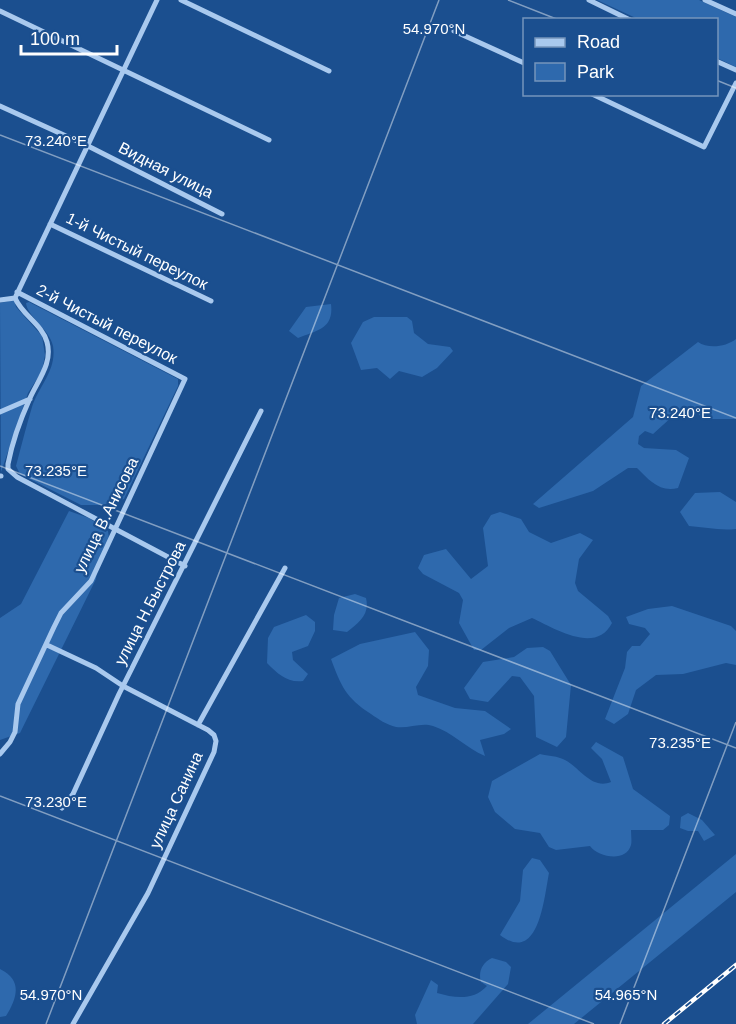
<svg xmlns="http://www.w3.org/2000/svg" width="736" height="1024" font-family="Helvetica,sans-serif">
  <rect width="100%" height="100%" fill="#1b4f8f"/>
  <path fill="#2e69ad" d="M597 0H699L736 17V67L717 58 716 20 638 19Z
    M14 300 16 307 42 336 45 355 42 371 28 393 1 472 0 303Z
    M29 302 178 379V386L124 499 102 505H81L20 474 16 466C21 447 26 427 32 407 39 386 57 370 53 346 50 330 27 316 26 303Z
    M331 304C334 329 317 330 298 338L289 331 306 307Z
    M374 317H407L412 321 414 333 428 344 450 347 453 351 437 368 422 377 399 371 390 379 377 368 361 370 351 343 363 322Z
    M736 339V419H703L693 408 684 406 653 434 645 431 639 436 638 444 644 448 676 450 689 458 678 488C660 493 649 480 637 468H628L593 491 539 508 533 504 633 417 641 386 698 342C708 349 726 347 736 339Z
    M720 492 736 502V529C720 531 705 527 689 526L680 512 695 493Z
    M69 511 89 518 108 531 109 538 98 561 96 579 20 733 0 740V618L21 604Z
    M500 512 521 519 529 532 551 543 580 533 593 540 579 559 575 583 578 591 608 616 612 623C596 655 554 628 532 618L509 628 481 650H474L459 623 463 600 459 593 423 574 418 568 424 555 446 549 471 579 488 566 483 528 491 515Z
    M355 594 366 598C370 615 359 622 347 632L333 630 334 615 339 598Z
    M672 606 731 626 736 631V665L726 663 683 674 656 675 636 690 628 714 614 724 605 719 625 668 627 652 632 646H640L650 634 645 628 629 624 626 617 648 609Z
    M306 615 315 622V631L308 646 292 652 293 660 308 674 303 681C287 683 278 674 267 663L268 638 274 627Z
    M415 632 429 650 428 666 416 687 418 695 455 708 485 711 511 729 504 734 480 740 485 756C466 748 452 732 433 726 421 722 408 729 396 727 387 725 378 719 371 714 346 698 341 686 331 659L360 644Z
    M543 647 550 651 571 685 566 737 557 747 536 737 534 696 520 677 512 676 488 702 470 699 464 688 483 662 514 657 527 648Z
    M596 742 623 757 633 789 670 816 669 825 663 830H631C631 835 632 841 631 845 626 863 598 857 590 846L556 850 549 847 540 833 515 829 495 812 488 797 492 781 540 754C548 756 558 756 565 760 580 768 592 790 611 782L602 759 591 748Z
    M688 813 702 820 715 835 704 841 698 831H688L680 828 681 817Z
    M736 854V892L574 1024H528Z
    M532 858 540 860 549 873C544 898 539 965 500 935L520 901 523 870Z
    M492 958 506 962 511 967 508 984 473 1024H417L415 1015 431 980 438 985 437 993C455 998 473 1001 487 986L481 982C478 972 482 963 492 958Z
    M0 969C23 980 17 998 6 1016L0 1017Z"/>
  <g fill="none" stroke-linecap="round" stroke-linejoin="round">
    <path stroke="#a9c9ee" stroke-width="5" d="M157 0 15 298C22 315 42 324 47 342 53 363 38 380 30 398 21 418 12 443 8 464V469L17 477 185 566
      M181 0 329 71
      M589 0 630 20
      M705 0 736 14
      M0 11 269 140
      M454 31 524 63
      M716 61 736 70
      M592 94 704 147 736 83
      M0 106 88 146 222 214
      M50 224 211 301
      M0 300 15 298
      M0 412 30 399
      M0 476H1
      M47 645 96 668 123 686 208 730 214 735 216 741 214 752 148 893 73 1024
      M198 725 285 568
      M0 754 10 742 15 732 18 704 54 627 61 613 91 581 185 379 17 292
      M62 808 73 794 119 694 261 411"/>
    <defs>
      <path id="rail" d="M664 1024 736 965"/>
    </defs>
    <use href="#rail" stroke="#fff" stroke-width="4.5"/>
    <use href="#rail" stroke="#1b4f8f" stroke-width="2" stroke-dasharray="7" stroke-linecap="butt"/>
  </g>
  <path fill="none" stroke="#fff" stroke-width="1.5" stroke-opacity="0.45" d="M508 0 559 20M716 80 736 88M0 135 736 418M0 466 736 748M0 796 594 1024M46 1024 439 0M620 1024 736 722"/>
  <g text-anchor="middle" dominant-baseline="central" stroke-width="4.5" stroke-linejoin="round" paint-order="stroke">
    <g font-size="16" fill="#fff" stroke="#1b4f8f">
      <text transform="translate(166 170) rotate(27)">Видная улица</text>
      <text transform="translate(137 251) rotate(26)">1-й Чистый переулок</text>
      <text transform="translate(107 324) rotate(27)">2-й Чистый переулок</text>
      <text transform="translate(106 515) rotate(-64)">улица В.Анисова</text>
      <text transform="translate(150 603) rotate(-63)">улица Н.Быстрова</text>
      <text transform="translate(176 800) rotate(-65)">улица Санина</text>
    </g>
  </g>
  <g font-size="15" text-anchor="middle" fill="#fff" stroke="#1b4f8f" stroke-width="4.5" stroke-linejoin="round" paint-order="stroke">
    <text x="434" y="34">54.970°N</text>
    <text x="56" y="146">73.240°E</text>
    <text x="680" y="418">73.240°E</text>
    <text x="56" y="476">73.235°E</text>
    <text x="680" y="748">73.235°E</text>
    <text x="56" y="807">73.230°E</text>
    <text x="51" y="1000">54.970°N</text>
    <text x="626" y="1000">54.965°N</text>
  </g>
  <rect x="523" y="18" width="195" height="78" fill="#1b4f8f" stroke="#7695bc" stroke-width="1.5"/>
  <rect x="535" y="38" width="30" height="9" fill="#a9c9ee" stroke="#7695bc" stroke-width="1.5"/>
  <text x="577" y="48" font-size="18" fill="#ffffff">Road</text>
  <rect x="535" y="63" width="30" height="18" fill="#2e69ad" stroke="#7695bc" stroke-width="1.5"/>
  <text x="577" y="78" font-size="18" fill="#ffffff">Park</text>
  <path d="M21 45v9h96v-9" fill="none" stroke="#ffffff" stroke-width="3"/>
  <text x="30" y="45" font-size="18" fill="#ffffff" stroke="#1b4f8f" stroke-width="4.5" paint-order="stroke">100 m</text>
</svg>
